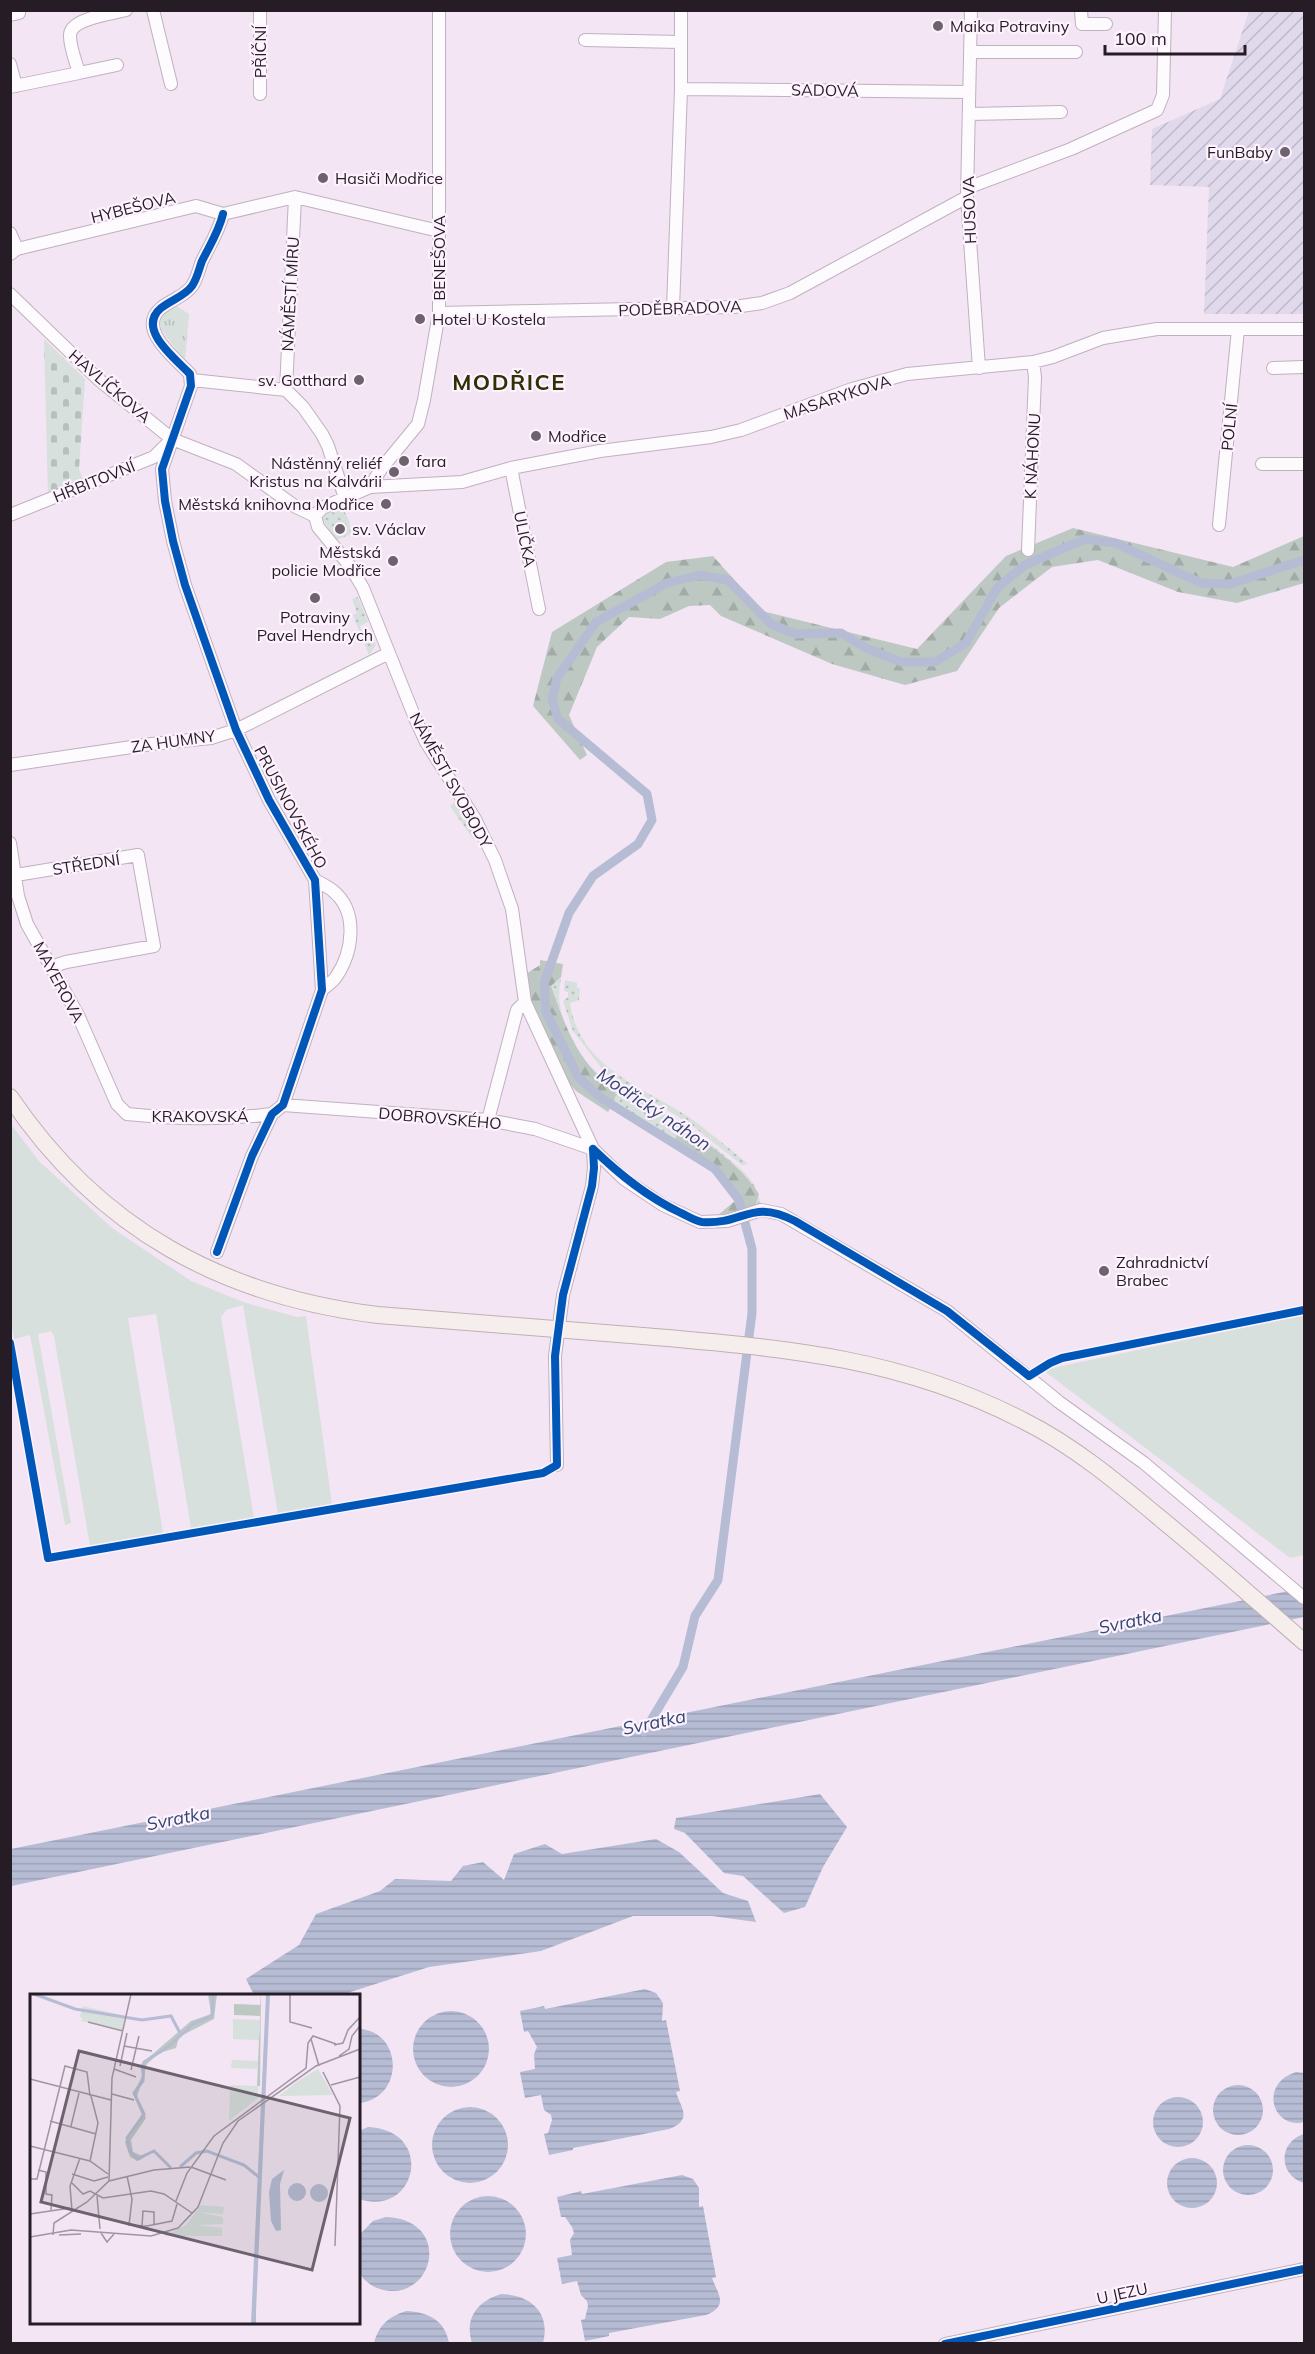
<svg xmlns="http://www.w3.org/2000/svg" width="1315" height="2354" font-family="Mulish,sans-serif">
  <defs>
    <pattern id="industrial-furrows" width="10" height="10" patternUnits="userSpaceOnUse" patternTransform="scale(1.5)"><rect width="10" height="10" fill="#e0d8eb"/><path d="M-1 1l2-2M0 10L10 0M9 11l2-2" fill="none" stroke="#c0b9c9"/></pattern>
    <pattern id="grass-dots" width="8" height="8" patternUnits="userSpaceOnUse" patternTransform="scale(1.5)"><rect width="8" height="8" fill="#d7e0dc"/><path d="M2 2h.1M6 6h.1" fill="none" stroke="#b8c0bd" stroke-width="1.8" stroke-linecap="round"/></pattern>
    <pattern id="forest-firs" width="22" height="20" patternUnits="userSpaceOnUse" patternTransform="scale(1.5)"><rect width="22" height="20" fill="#bec8c3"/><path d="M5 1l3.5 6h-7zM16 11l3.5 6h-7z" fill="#a3aba7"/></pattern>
    <pattern id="cemetery-stones" width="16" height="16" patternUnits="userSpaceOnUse" patternTransform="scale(1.5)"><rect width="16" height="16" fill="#d7e0dc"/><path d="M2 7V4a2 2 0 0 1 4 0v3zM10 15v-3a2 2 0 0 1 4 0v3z" fill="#b8c0bd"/></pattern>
    <pattern id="park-tufts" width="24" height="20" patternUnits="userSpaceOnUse" patternTransform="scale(1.5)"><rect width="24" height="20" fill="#d7e0dc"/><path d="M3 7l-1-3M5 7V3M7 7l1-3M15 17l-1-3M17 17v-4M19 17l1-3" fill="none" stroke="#b8c0bd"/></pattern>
    <pattern id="water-rules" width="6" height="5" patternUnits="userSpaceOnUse" patternTransform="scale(1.5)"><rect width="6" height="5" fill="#b5bcd4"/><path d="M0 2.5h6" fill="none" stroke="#9ca1b6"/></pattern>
  </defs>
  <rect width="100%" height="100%" fill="#f3e5f4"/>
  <path fill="url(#industrial-furrows)" d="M1249 11H1304V314H1204L1209 187 1150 185 1152 129 1220 99Z"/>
  <path fill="url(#grass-dots)" d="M339 508H343L349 521 351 534 337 540 322 519 325 514Z
    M358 597 368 622 360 626 363 633 371 631 376 645 369 655 353 615 357 613 352 599Z
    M455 802 477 832 478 836 473 839 450 806Z
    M561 977C560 986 558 996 560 1005 564 1032 585 1066 608 1082 626 1094 646 1102 664 1113 686 1126 706 1140 725 1156 741 1168 757 1181 760 1202L756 1207 745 1211 752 1183 736 1166 713 1148 674 1140 614 1103 616 1090C577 1061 567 1030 551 986Z
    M565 980 577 983V988L580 989 579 1000 570 1003C579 1069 647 1088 693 1120 712 1134 730 1149 748 1164L742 1165 689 1123 606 1074 573 1031 563 1001 568 997V992L564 991Z"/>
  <path fill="url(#forest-firs)" d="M1073 528 1233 567 1304 536V583L1237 603 1178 592 1098 560 1052 567 999 608 957 671 905 685 832 664 721 616 710 605 689 606 660 619 629 617 597 647 569 715 587 755 580 760 533 706 552 632 666 562 713 556 762 611 917 649 1006 556Z
    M540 960 563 964 561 977 551 986C567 1030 577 1062 616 1090L614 1103 674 1140 683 1126C710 1146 741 1165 759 1194L755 1207 727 1219 718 1215 736 1200 713 1170 611 1107 608 1112 576 1091 565 1079 531 1001 526 974 540 965Z"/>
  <path fill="url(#cemetery-stones)" d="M44 339 85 379 79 469 83 480 48 497Z"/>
  <path fill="url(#park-tufts)" d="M175 305 189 314 185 361 159 327C159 315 165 311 175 305Z"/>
  <path fill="#d7e0dc" d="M10 1123 39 1161 112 1228 191 1281 246 1303 297 1317 306 1316 332 1504 278 1514 243 1305 226 1310 221 1317 254 1518 191 1528 156 1314 128 1318 163 1533 90 1546 54 1336 51 1331 38 1334 71 1523 65 1525 30 1335 14 1339 11 1318Z
    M1304 1315V1555L1290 1558 1043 1370Z"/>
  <path fill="url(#water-rules)" d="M1304 1588V1617L11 1886V1849Z
    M820 1794 847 1827 823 1867 805 1907 784 1913 743 1876 724 1873 685 1833 674 1829 676 1818Z
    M656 1839 679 1852 723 1893 748 1901 756 1922 712 1916H633L541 1951 429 1967 341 1995H254L246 1979 299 1945 316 1914 380 1891 395 1879 451 1881 463 1866 483 1862 504 1880 514 1854 545 1844 562 1854Z
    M645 1989 656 1993 663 2003 662 2021 666 2020 680 2091 676 2092C680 2107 694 2119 669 2129L573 2148V2150L549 2155 544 2134 548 2133 552 2120 551 2115 544 2110 541 2095 525 2098 520 2072 535 2069 534 2054 537 2047 528 2031 524 2032 520 2011 544 2006 545 2009Z
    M413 2049a38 38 0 1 1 76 0a38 38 0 1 1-76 0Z
    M359 2029C403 2031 405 2098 359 2103Z
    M1296 2072 1304 2073V2122C1273 2130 1258 2084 1296 2072Z
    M1213 2110a25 25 0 1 1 50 0a25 25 0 1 1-50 0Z
    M1153 2122a25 25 0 1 1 50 0a25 25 0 1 1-50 0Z
    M432 2145a38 38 0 1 1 76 0a38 38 0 1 1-76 0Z
    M368 2127C436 2130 417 2218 359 2199V2131Z
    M1304 2134V2183C1278 2175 1278 2142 1304 2134Z
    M1223 2170a25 25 0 1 1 50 0a25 25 0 1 1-50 0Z
    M1167 2183a25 25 0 1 1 50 0a25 25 0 1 1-50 0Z
    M682 2175 693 2179 699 2188V2207L703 2206 716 2277 712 2278C717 2293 730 2305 706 2315L609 2333V2336L585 2341 581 2320 585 2319 588 2306 587 2301 581 2295 577 2281 562 2284 557 2258 572 2255 570 2240 574 2233 572 2227 565 2217H561L557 2197 581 2191 582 2194Z
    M450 2234a38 38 0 1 1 76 0a38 38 0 1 1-76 0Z
    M386 2217C455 2220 433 2305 380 2289 372 2287 363 2280 359 2272 355 2263 358 2245 359 2235L373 2221Z
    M501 2294C530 2295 551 2312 543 2343H472C464 2318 478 2301 501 2294Z
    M406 2311C428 2312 445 2320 449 2343H374C379 2325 388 2317 406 2311Z"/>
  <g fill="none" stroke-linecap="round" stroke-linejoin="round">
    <path stroke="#b5bcd4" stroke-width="9" d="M644 1732 683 1667 695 1616 718 1580 752 1313V1249L739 1200 715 1169 601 1098 578 1077 546 1012 544 983 569 913 593 876 638 844 652 820 647 794 558 719 552 699 557 678 596 622 667 583 700 575 728 580 771 624 795 634 841 633 866 648 901 662H935L966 643 997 588 1025 565 1085 539 1115 543 1201 583 1230 584 1304 560"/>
    <defs>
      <path id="minor" d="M153 10 171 84
        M971 10 967 197 979 368
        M1081 10 1082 24H1106
        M10 15 19 13
        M585 40 680 42
        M970 52H1076
        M10 64 16 86
        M79 73 117 65
        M10 87 79 73C76 62 70 48 70 36 69 18 112 14 126 10
        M681 89 969 92
        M260 94V10
        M969 114 1061 112
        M967 188 1071 149 1157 110 1163 95 1165 10
        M10 233 17 249
        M10 254 17 249 196 206 223 214 295 197 439 231
        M10 294 98 379 172 439 236 464 296 507 315 516
        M673 309 681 89V10
        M439 313 734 307 762 303 790 293 967 197
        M1273 368 1304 367
        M192 380 286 390 303 407 322 434 328 446 345 498
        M286 390 295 197
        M1262 464H1304
        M511 468 539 609
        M370 487 381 469 418 424 424 400 439 313V10
        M10 515 154 457 169 442
        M315 516 318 527 350 566 363 588 415 718 426 742 475 819 495 860 512 909 525 1002 593 1149 594 1168 592 1186 563 1295 555 1356 557 1465
        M315 516 322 508 370 487 462 482 511 468 600 451 711 437 741 430 852 389 907 374 1033 362 1053 357 1103 338 1157 329H1304
        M1219 525 1238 329
        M1028 550 1035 377 1033 362
        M10 765 152 744 211 738 236 730 389 653
        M10 843 18 896 27 924 78 1015 117 1104 127 1114C174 1119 225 1120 272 1114
        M16 875 138 855 154 946 66 962 51 967
        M315 880C320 883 327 886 332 890 359 911 353 952 336 977 333 982 326 986 322 990
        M283 1105 488 1120 535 1129 593 1149 624 1179 663 1205 700 1222 727 1221 761 1210 781 1214 947 1311 1059 1402 1144 1463 1304 1598
        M488 1120 517 1010 525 1002
        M217 1252 252 1156 272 1114 283 1105 322 990 315 880 269 800 236 730 185 585 173 541 165 501 162 469 191 386 190 374C175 358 136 329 161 308 171 300 185 296 192 286 197 279 199 269 202 261 210 245 219 231 223 214
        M945 2344 1304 2269"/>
      <path id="major" d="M10 1097C99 1229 223 1296 378 1315 466 1322 554 1329 643 1336 781 1348 898 1356 1024 1421 1074 1446 1118 1483 1161 1519 1210 1559 1257 1601 1304 1642"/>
    </defs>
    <use href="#minor" stroke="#beb2be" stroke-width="14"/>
    <use href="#major" stroke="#c0b0b1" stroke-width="18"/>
    <use href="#minor" stroke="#fdfbfd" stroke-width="12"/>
    <use href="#major" stroke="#f5eeec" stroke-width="16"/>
    <defs>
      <path id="cycleway" d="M593 1149C620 1175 647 1197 681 1213 688 1216 695 1221 702 1222 744 1225 751 1198 795 1221L947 1311 1029 1376 1050 1363 1062 1358 1304 1310
        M217 1252 252 1156 272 1114 283 1105 322 990 315 880 269 800 236 730 185 585 173 541 165 501 162 469 191 386 190 374C175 358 136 329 161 308 171 300 185 296 192 286 197 279 199 269 202 261 210 245 219 231 223 214
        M10 1343 48 1558 543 1473 557 1465 555 1356 563 1295 592 1186 594 1168 593 1149
        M945 2344 1304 2269"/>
    </defs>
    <use href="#cycleway" stroke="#fdf2fd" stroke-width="11"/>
    <use href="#cycleway" stroke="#0057b8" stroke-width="8"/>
  </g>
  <g fill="#6d626e" stroke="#fdf2fd" stroke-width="2">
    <circle cx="938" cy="26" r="6"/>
    <circle cx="1285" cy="152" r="6"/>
    <circle cx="323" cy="178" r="6"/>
    <circle cx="420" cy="319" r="6"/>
    <circle cx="359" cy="380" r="6"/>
    <circle cx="536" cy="436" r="6"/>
    <circle cx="404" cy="461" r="6"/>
    <circle cx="394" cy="472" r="6"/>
    <circle cx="386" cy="504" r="6"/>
    <circle cx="340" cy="529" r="6"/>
    <circle cx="393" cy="561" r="6"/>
    <circle cx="315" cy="598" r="6"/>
    <circle cx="1104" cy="1271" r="6"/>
  </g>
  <g text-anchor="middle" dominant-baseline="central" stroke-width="4.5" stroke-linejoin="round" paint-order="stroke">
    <g font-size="16" fill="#251c26" stroke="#fdf2fd" text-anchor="start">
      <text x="950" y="26">Maika Potraviny</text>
      <text x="1273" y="152" text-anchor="end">FunBaby</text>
      <text x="335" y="178">Hasiči Modřice</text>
      <text x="432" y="319">Hotel U Kostela</text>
      <text x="347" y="380" text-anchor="end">sv. Gotthard</text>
      <text x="548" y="436">Modřice</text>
      <text x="416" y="461">fara</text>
      <text x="382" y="463" text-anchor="end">Nástěnný reliéf<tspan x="382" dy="18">Kristus na Kalvárii</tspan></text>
      <text x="374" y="504" text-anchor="end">Městská knihovna Modřice</text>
      <text x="352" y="529">sv. Václav</text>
      <text x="381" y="552" text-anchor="end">Městská<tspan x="381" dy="18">policie Modřice</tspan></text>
      <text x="315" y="617" text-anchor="middle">Potraviny<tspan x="315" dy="18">Pavel Hendrych</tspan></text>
      <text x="1116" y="1262">Zahradnictví<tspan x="1116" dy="18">Brabec</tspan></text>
    </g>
    <g font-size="16" fill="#251c26" stroke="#fdf2fd">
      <text transform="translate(260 52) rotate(-90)">PŘÍČNÍ</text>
      <text transform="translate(825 90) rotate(1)">SADOVÁ</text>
      <text transform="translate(133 207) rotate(-14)">HYBEŠOVA</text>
      <text transform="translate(969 210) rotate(-92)">HUSOVA</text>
      <text transform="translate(439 258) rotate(-90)">BENEŠOVA</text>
      <text transform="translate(290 294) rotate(-87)">NÁMĚSTÍ MÍRU</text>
      <text transform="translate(680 308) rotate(-2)">PODĚBRADOVA</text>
      <text transform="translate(110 386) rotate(41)">HAVLÍČKOVA</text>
      <text transform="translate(837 397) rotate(-18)">MASARYKOVA</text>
      <text transform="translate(1229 427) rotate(-84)">POLNÍ</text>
      <text transform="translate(1032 456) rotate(-87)">K NÁHONU</text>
      <text transform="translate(94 481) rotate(-22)">HŘBITOVNÍ</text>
      <text transform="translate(525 539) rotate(79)">ULIČKA</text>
      <text transform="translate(173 741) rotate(-8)">ZA HUMNY</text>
      <text transform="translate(451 780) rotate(61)">NÁMĚSTÍ SVOBODY</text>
      <text transform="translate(291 807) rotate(62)">PRUSINOVSKÉHO</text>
      <text transform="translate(86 864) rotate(-9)">STŘEDNÍ</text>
      <text transform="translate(59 982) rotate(62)">MAYEROVA</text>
      <text x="200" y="1116">KRAKOVSKÁ</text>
      <text transform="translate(440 1118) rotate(5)">DOBROVSKÉHO</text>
      <text transform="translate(1122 2293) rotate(-12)">U JEZU</text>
    </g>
    <g font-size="18" font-style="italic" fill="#334871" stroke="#fdf2fd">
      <text transform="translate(654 1109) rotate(34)">Modřický náhon</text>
      <text transform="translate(1130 1621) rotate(-12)">Svratka</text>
      <text transform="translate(654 1722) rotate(-12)">Svratka</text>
      <text transform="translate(178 1818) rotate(-11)">Svratka</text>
    </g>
    <g font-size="22" font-weight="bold" letter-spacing="1.5" fill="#2f3005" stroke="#fdf2fd">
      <text x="509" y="382">MODŘICE</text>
    </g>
  </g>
  <g transform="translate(30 1994)">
    <rect width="330" height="330" fill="#f3e5f4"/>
    <path d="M178 0H187L184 25 149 43 146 54 129 59 117 70 107 103 116 124 101 146 103 158 115 163 108 167 100 163 95 148 112 121 103 100 112 82 110 71 161 27 181 20ZM231 0 230 92H227L230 22 204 21V10L230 11Z" fill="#bec8c3"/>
    <path d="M53 12 95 22 92 37 48 26H53L50 22ZM203 25 230 26 229 46 203 45ZM202 66 228 67V75L201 74ZM288 75 303 101 249 102 268 87ZM200 91 228 92V104L199 127ZM171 211 194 213 193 220 168 218 193 223V230L167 231 192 234V242H134L156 231Z" fill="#d7e0dc"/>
    <path d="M236 0H240L226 317V330H221ZM254 176 250 190 251 236 246 237 241 227 239 198 242 185ZM258 198a9 9 0 1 1 18 0a9 9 0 1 1-18 0ZM280 199a9 9 0 1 1 18 0a9 9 0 1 1-18 0Z" fill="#b5bcd4"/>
    <path fill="none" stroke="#b5bcd4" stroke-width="3" d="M4 0 45 15 112 26 141 22 150 39M150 173 166 159 177 157 214 171 230 184M141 174 124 157 107 165 100 157 97 144 114 120 104 99 113 87 114 68 138 53 163 30 182 22 183 0"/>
    <path fill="none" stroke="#a195a2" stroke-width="1.5" d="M260 0V28L282 34M58 28 93 37M281 45 289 72M304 51 313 49 318 36 330 23M94 52 122 57M309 62 319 55 322 42 330 32M90 72 97 39M84 75 106 83M101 76 109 42M293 78 310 112 305 252M0 85 81 106M301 91 330 83M82 100 104 106M20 127 66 140M41 132 49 99M0 152 60 167 78 180M60 167 68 129 61 102M161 173 196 186M8 176 16 178V200L22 201 21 216M42 180 64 187 78 183M97 182 102 205 99 231 117 232 142 227 147 210M0 185H7L35 72 57 78 60 102M79 187 82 84 101 0M42 189 53 200 60 197 73 204 121 197 134 200 162 219M67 202 70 235M146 207 157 179 184 142 276 74 278 49 283 42 306 50M42 217 40 192 50 164M0 220 40 214M112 232 113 217 124 218V230M71 239 77 248 84 240M23 241 24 229 57 208 79 187 124 176 160 173M29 241 51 240M0 243 41 236 121 242 148 234 168 213 193 149 208 127 286 72 330 55"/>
    <path fill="#6d626e" fill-opacity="0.15" stroke="#6d626e" stroke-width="3" d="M49 57 320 124 282 276 11 208Z"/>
    <rect width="330" height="330" fill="none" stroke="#251c26" stroke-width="3"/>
  </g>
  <rect width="1315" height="2354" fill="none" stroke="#251c26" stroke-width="24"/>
  <path d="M1105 45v9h140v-9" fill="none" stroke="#251c26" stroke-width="3"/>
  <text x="1114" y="45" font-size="18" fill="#251c26" stroke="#fdf2fd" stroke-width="4.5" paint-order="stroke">100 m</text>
</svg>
